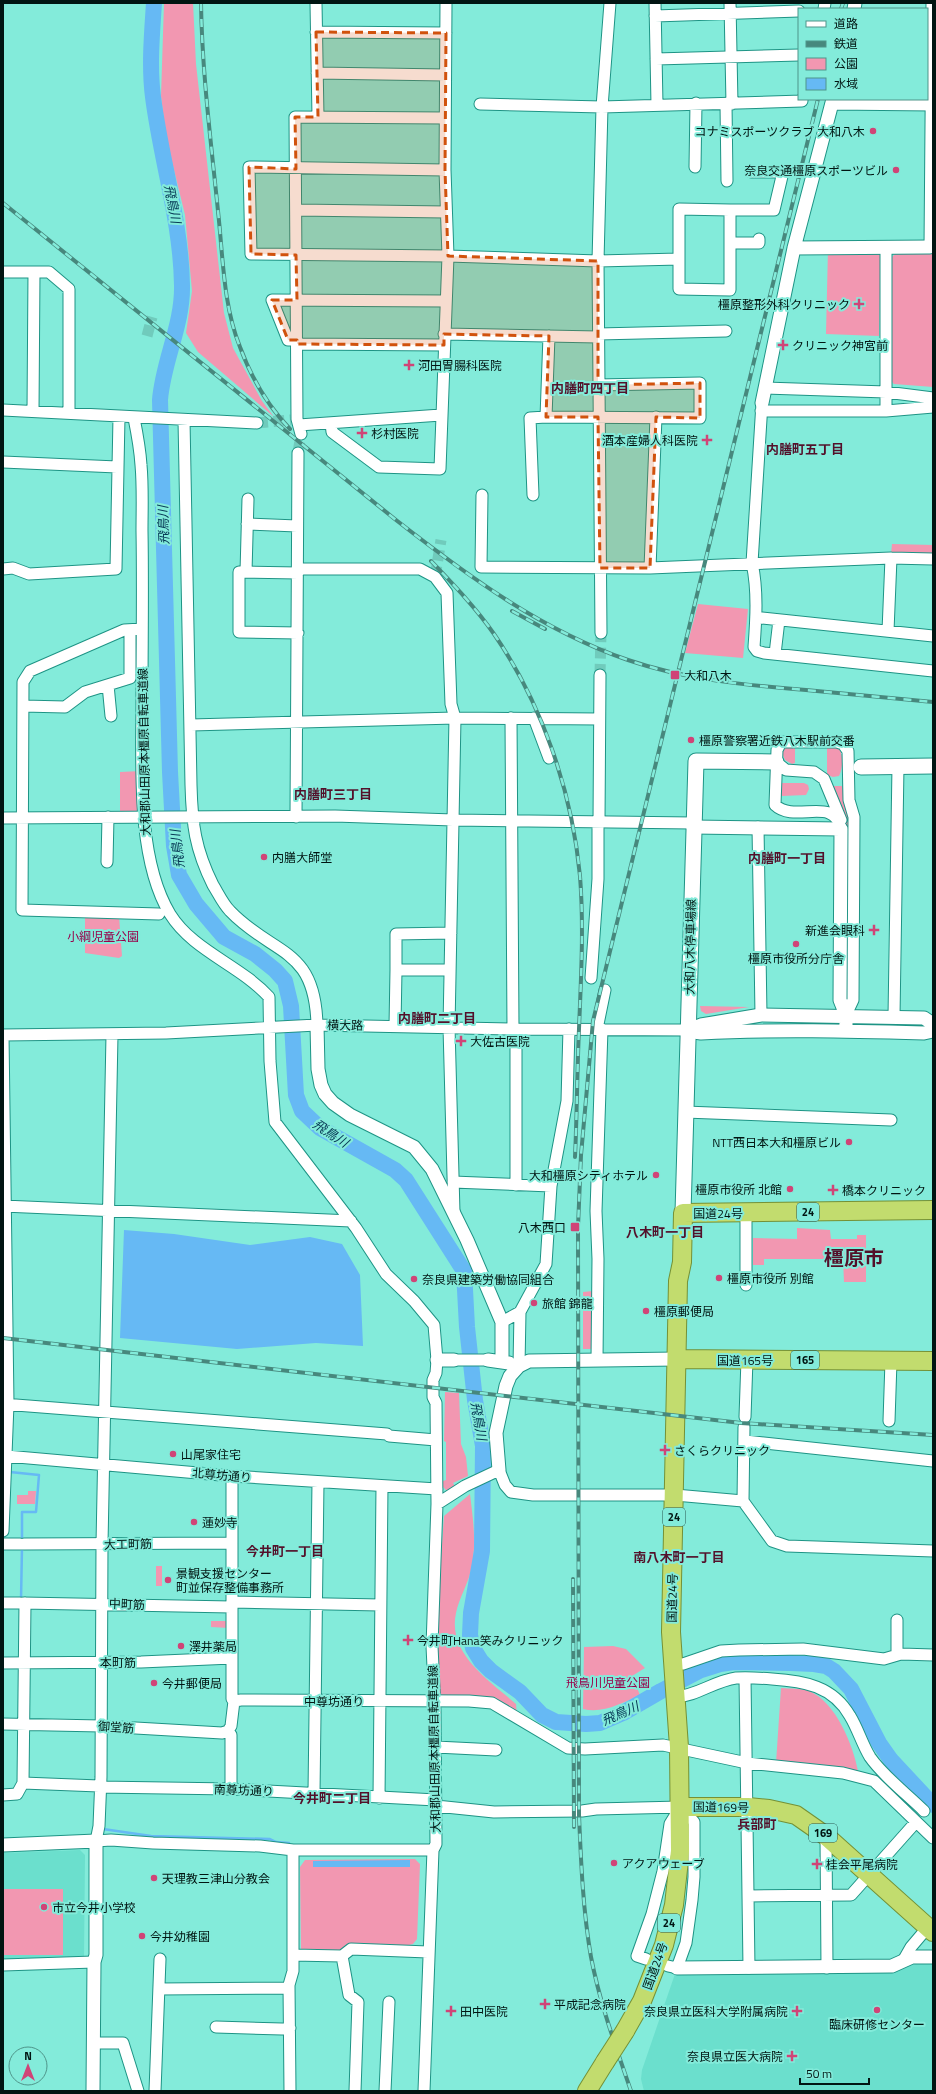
<svg xmlns="http://www.w3.org/2000/svg" width="936" height="2094" font-family="'Titillium Web','Noto Sans JP',sans-serif">
  <rect width="100%" height="100%" fill="#83ebda"/>
  <path fill="#6bdfcd" d="M80 1850 85 1855 84 1959 3 1961V1853Z
    M916 1964H933V2091H644L641 2079 642 2070 677 1968 908 1966Z"/>
  <path fill="#f297b1" d="M164 3H193L196 64 224 313 233 348 262 401 274 417 198 352 186 333 192 291 185 215 166 137 161 96Z
    M881 247 879 336 826 334 828 249Z
    M895 254H933V387L894 384 889 379 890 259Z
    M892 544 933 545V555L891 554Z
    M698 604 748 609 743 658 685 653Z
    M789 746H795V763L792 764 785 760 782 753 784 748Z
    M837 746C844 752 843 769 839 776L833 777 827 775V747Z
    M141 771V814H120V772Z
    M782 783H804L808 785 809 789 806 795 782 796 779 795 780 785Z
    M832 786H842L850 817 849 854H844Z
    M844 879H849L848 994H844Z
    M85 915 119 916 122 956 119 958 85 953Z
    M700 1006 749 1007 706 1014 701 1011Z
    M797 1228 830 1230 831 1239H857V1235H866V1282H844L843 1259H764V1265H753V1238L797 1239Z
    M593 1291 594 1349H583V1292Z
    M445 1392 459 1393 461 1444 466 1457 468 1476 453 1483 456 1488 447 1491 443 1487V1481L446 1480V1442L444 1441Z
    M28 1491H36L35 1504H17V1495H28Z
    M470 1494C473 1519 477 1545 471 1570 468 1584 459 1598 456 1613 447 1654 490 1681 516 1704L517 1716 493 1700 442 1698 438 1695 437 1614 444 1516Z
    M156 1566H162V1586H156Z
    M211 1621H230L229 1628 211 1627Z
    M613 1646 626 1649 645 1668 632 1676 640 1695C622 1703 603 1714 583 1709L584 1647Z
    M781 1688C790 1689 801 1688 809 1691 836 1702 853 1745 858 1771L776 1763Z
    M415 1859 420 1864 417 1939 413 1944 409 1945 408 1947 340 1951H301L300 1867 305 1860Z
    M3 1889H63V1955H3Z"/>
  <path fill="#66b9f4" d="M124 1230 174 1234 250 1245 310 1237 342 1244 360 1275 363 1346 316 1343 237 1349 120 1338Z
    M410 1860V1867H313V1861Z"/>
  <g fill="none" stroke-linecap="round" stroke-linejoin="round">
    <path stroke="#66b9f4" stroke-width="2.5" d="M10 1472 39 1475 36 1512H22V1542
      M21 1600 22 1547
      M103 1829 151 1836 270 1839 276 1842 289 1843"/>
    <path stroke="#66b9f4" stroke-width="16" d="M154 3C152 34 149 66 153 97 161 160 181 221 182 285 183 325 163 361 160 400L170 772 174 846 179 875 196 904 224 937 255 954 275 970 285 981 291 1006 296 1095 302 1111 320 1128 395 1170 406 1180 464 1271 467 1327 475 1400 483 1446 482 1551 471 1613 470 1635 473 1648 481 1661 491 1671 520 1692 542 1715 556 1722 586 1724 600 1723 623 1713 661 1691 701 1670 720 1664 734 1662 791 1663 814 1664 826 1666 834 1671 851 1689 879 1743 891 1760 933 1805"/>
    <path stroke="#70cbbc" stroke-width="11" stroke-dasharray="11 5.5" stroke-linecap="butt" d="M147 336 152 317
      M257 423 291 420
      M298 453 301 434
      M435 577 441 540
      M600 675 601 633"/>
    <defs>
      <path id="minor" d="M316 3 318 117
        M655 3 657 105
        M730 3 732 104
        M932 3 930 247H933
        M824 9 825 3
        M655 16 799 11
        M316 32 446 33
        M656 59 799 55
        M317 73 445 75
        M480 104 602 107 802 101V99
        M726 104 727 181
        M695 167 696 103
        M445 170 249 167 251 254 448 256 598 261 679 259V209L730 210V290L679 289V259
        M297 210 446 212
        M730 210H774L783 172H751
        M730 243H759V239
        M3 272H49L69 289V413
        M444 334 598 337
        M598 334 726 331
        M549 336 546 417 700 418V383L598 385
        M297 340H288L272 300 446 301
        M297 344 444 345
        M765 388 886 392 933 398
        M762 403 752 563C758 591 756 620 754 647L757 651 764 653 933 671
        M3 410 257 423
        M33 411 34 272
        M761 411H886L933 407
        M886 411V247
        M134 418C137 433 140 449 141 465 143 487 142 509 142 531 143 587 142 643 142 699 142 763 136 858 170 914 193 951 240 965 269 997L270 1061 275 1122 356 1228 386 1274 414 1301 434 1325 437 1360 436 1373 433 1380V1397L436 1403 437 1504 432 1646 435 1710 436 1844 433 1850 424 2091
        M184 420 191 785C192 824 195 849 213 885 218 893 223 904 230 911 273 956 315 946 317 1025
        M331 423 332 432 379 467 440 469 448 256 445 170 446 3
        M299 425 441 415
        M301 434 297 419 295 117 445 118
        M3 462 117 467
        M482 495 481 567 650 568 891 558 933 559
        M533 495 530 418 546 417
        M247 524 297 526
        M650 568 656 417
        M3 569 13 568 29 574 116 569 119 417
        M298 569H420L435 577 447 593 451 704 455 718 449 1027 454 1213
        M246 572 248 499
        M298 573 239 572V632L298 633
        M756 619 762 618 933 636
        M142 629 124 630 30 671 23 682 22 910 159 914
        M888 631 891 558
        M601 633 598 261 602 107 610 3
        M775 654 779 620
        M108 685 111 716
        M23 706 65 707 85 692 130 678V630
        M511 718 513 1029
        M534 718 549 758
        M191 725 455 718 599 719
        M776 762 786 770 814 772 824 779 841 820
        M296 817 298 453
        M3 818 335 816 453 820 693 823
        M599 822 600 675
        M758 827 761 1015
        M841 829C834 795 795 824 775 805L777 750 781 742H837L843 744 848 751 849 800 854 817 853 1000 846 1015
        M107 862 108 817
        M396 970V934L451 933
        M591 978 598 879V822
        M894 1016 898 766
        M395 1026 396 970H450
        M516 1029V1185
        M597 1029 605 990
        M3 1035 166 1033 317 1025 513 1029 688 1030
        M3 1035 8 1404 3 1531
        M112 1035 102 1544 101 1777 99 1826 96 1841 111 1840 153 1843 260 1846 293 1850H433
        M685 1112 891 1120
        M453 1182 551 1186 567 1101 569 1029
        M3 1206 351 1221
        M746 1285V1213
        M502 1322 520 1312
        M454 1360H488
        M597 1360 598 1259 596 1211 602 1029
        M519 1366 520 1312 546 1264 551 1186
        M3 1404 387 1434 389 1436 436 1440
        M745 1417 747 1359
        M889 1421 891 1361
        M744 1427 743 1501 772 1541 787 1546 933 1551
        M745 1441 933 1461
        M6 1456 232 1476 437 1489
        M437 1504 465 1486 499 1470 505 1485 511 1492 533 1495H675L743 1501
        M3 1544H20
        M24 1544 232 1543
        M232 1602 380 1605
        M3 1603H20
        M23 1603 231 1607
        M25 1603 23 1783 99 1786
        M897 1620V1655
        M3 1663 141 1662 232 1658
        M673 1664H683L721 1651 739 1650 803 1649 884 1659 901 1654 933 1655
        M745 1678 749 1968
        M675 1697C697 1696 714 1681 736 1678 747 1677 760 1678 772 1679 804 1681 833 1686 850 1716 858 1729 862 1744 870 1757 883 1776 907 1794 924 1811
        M234 1701 241 1700 469 1701 492 1703 568 1748 585 1749 663 1745 747 1763 843 1773 874 1781 933 1838
        M3 1724 101 1726 222 1733 228 1731
        M436 1747 496 1750
        M99 1787 231 1789 436 1800
        M231 1789V1735L228 1731 231 1726 234 1701 232 1699V1476
        M314 1793 318 1482
        M3 1795 17 1794 23 1783
        M379 1798 382 1486
        M436 1806 494 1812 582 1811 596 1809 681 1807
        M826 1836 827 1968
        M749 1896 851 1895 916 1822
        M293 1955 342 1956 351 1949 428 1952
        M342 1956 349 1995 358 2002 355 2091
        M646 1959 637 1956 652 1914 663 1871 670 1824 678 1811
        M903 1961 911 1947 928 1927
        M3 1965 94 1962
        M668 1966 677 1968 686 1943 692 1900 694 1877V1822L681 1807
        M159 1989 289 1988
        M216 2027 282 2029 290 2028
        M94 2043H123L138 2091
        M155 2091 160 1959
        M290 2091 289 1985 293 1971V1850
        M385 2091 389 2002"/>
      <path id="tertiary" d="M854 9 855 3
        M832 103 933 104
        M794 248 930 247
        M762 403 794 248 833 99
        M693 827 841 829 840 1000 846 1015V1031
        M317 1025 318 1069 321 1085 325 1094 333 1103 350 1115 414 1147 432 1169 467 1240 502 1322V1361
        M688 1030 701 1025 761 1015 924 1018 933 1024
        M694 1032 701 1033C775 1029 850 1031 924 1033L933 1031
        M437 1360H454
        M488 1360 509 1363
        M499 1470 496 1433 506 1386 510 1376 519 1366 529 1361 677 1359
        M3 1845 96 1841V1955L94 1962 93 2091
        M677 1968 892 1966 912 1957H933"/>
      <path id="secondary" d="M861 767 933 766
        M683 1213 696 761 776 762"/>
      <path id="trunk" d="M677 1359 933 1361
        M681 1807H748L769 1809 796 1815 826 1836 933 1932
        M625 2031 642 2001 664 1945 674 1905 680 1851 679 1747 671 1632 678 1281 682 1262 683 1213 933 1210
        M587 2091 605 2062"/>
    </defs>
    <use href="#minor" stroke="#1e9485" stroke-width="13"/>
    <use href="#tertiary" stroke="#1e9485" stroke-width="15"/>
    <use href="#secondary" stroke="#1e9485" stroke-width="17"/>
    <use href="#trunk" stroke="#749136" stroke-width="20"/>
    <use href="#minor" stroke="#fff" stroke-width="11"/>
    <use href="#tertiary" stroke="#fff" stroke-width="13"/>
    <use href="#secondary" stroke="#fff" stroke-width="15"/>
    <use href="#trunk" stroke="#c2dc6e" stroke-width="18"/>
    <defs>
      <path id="rail" d="M201 3C202 72 211 142 218 211 223 256 223 305 240 347 251 377 268 406 290 429
        M841 9 843 3
        M3 203 396 520C468 576 541 630 628 660 686 680 746 685 806 690 849 694 891 698 933 702
        M431 561C453 584 476 608 494 634 542 704 572 791 580 876 584 927 581 978 579 1029 577 1072 577 1115 575 1157
        M512 611 545 629
        M3 1338 741 1423 933 1435
        M573 1579 574 1827
        M631 2091C616 2047 600 2004 591 1957 583 1911 581 1863 579 1815L578 1227 581 1155 593 1021 818 99"/>
    </defs>
    <use href="#rail" stroke="#47887d" stroke-width="4"/>
    <use href="#rail" stroke="#83ebda" stroke-width="2.5" stroke-dasharray="8" stroke-linecap="butt"/>
    <defs>
      <path id="trunk-bridge" d="M605 2062 625 2031"/>
    </defs>
    <use href="#trunk-bridge" stroke="#749136" stroke-width="20" stroke-linecap="butt"/>
    <use href="#trunk-bridge" stroke="#c2dc6e" stroke-width="18"/>
  </g>
  <path fill="#d1520d" fill-opacity="0.2" stroke="#d1520d" stroke-width="3" stroke-dasharray="8 5" stroke-linejoin="round" d="M316 32 446 33 445 170 448 256 598 261V385L700 383V418L656 417 650 568H600L598 417H546L549 336 444 334V345L297 344V340H288L272 300H297L296 255 251 254 249 167 296 169 295 117H318Z"/>
  <g fill="#d04477" stroke="#83ebda" stroke-width="1.5">
    <circle cx="873" cy="131" r="4"/>
    <circle cx="896" cy="170" r="4"/>
    <path d="M857 298h4v4h4v4h-4v4h-4v-4h-4v-4h4z"/>
    <path d="M781 339h4v4h4v4h-4v4h-4v-4h-4v-4h4z"/>
    <path d="M407 359h4v4h4v4h-4v4h-4v-4h-4v-4h4z"/>
    <path d="M360 427h4v4h4v4h-4v4h-4v-4h-4v-4h4z"/>
    <path d="M705 434h4v4h4v4h-4v4h-4v-4h-4v-4h4z"/>
    <rect x="670" y="670" width="10" height="10" rx="2"/>
    <circle cx="691" cy="740" r="4"/>
    <circle cx="264" cy="857" r="4"/>
    <path d="M872 924h4v4h4v4h-4v4h-4v-4h-4v-4h4z"/>
    <circle cx="796" cy="944" r="4"/>
    <path d="M459 1035h4v4h4v4h-4v4h-4v-4h-4v-4h4z"/>
    <circle cx="849" cy="1142" r="4"/>
    <circle cx="656" cy="1175" r="4"/>
    <circle cx="790" cy="1189" r="4"/>
    <path d="M831 1184h4v4h4v4h-4v4h-4v-4h-4v-4h4z"/>
    <rect x="570" y="1222" width="10" height="10" rx="2"/>
    <circle cx="719" cy="1278" r="4"/>
    <circle cx="414" cy="1279" r="4"/>
    <circle cx="534" cy="1303" r="4"/>
    <circle cx="646" cy="1311" r="4"/>
    <path d="M663 1444h4v4h4v4h-4v4h-4v-4h-4v-4h4z"/>
    <circle cx="173" cy="1454" r="4"/>
    <circle cx="194" cy="1522" r="4"/>
    <circle cx="168" cy="1580" r="4"/>
    <path d="M406 1634h4v4h4v4h-4v4h-4v-4h-4v-4h4z"/>
    <circle cx="181" cy="1646" r="4"/>
    <circle cx="154" cy="1683" r="4"/>
    <circle cx="614" cy="1863" r="4"/>
    <path d="M815 1858h4v4h4v4h-4v4h-4v-4h-4v-4h4z"/>
    <circle cx="154" cy="1878" r="4"/>
    <circle cx="44" cy="1907" r="4"/>
    <circle cx="142" cy="1936" r="4"/>
    <path d="M543 1998h4v4h4v4h-4v4h-4v-4h-4v-4h4z"/>
    <circle cx="877" cy="2010" r="4"/>
    <path d="M449 2005h4v4h4v4h-4v4h-4v-4h-4v-4h4z"/>
    <path d="M795 2005h4v4h4v4h-4v4h-4v-4h-4v-4h4z"/>
    <path d="M790 2050h4v4h4v4h-4v4h-4v-4h-4v-4h4z"/>
  </g>
  <g text-anchor="middle" dominant-baseline="central" stroke-width="4" stroke-linejoin="round" paint-order="stroke">
    <g fill="#83ebda" stroke="#28554e" stroke-width="1">
      <rect x="797" y="1203" width="22" height="18" rx="3"/>
      <rect x="791" y="1351" width="28" height="18" rx="3"/>
      <rect x="663" y="1508" width="22" height="18" rx="3"/>
      <rect x="809" y="1824" width="28" height="18" rx="3"/>
      <rect x="658" y="1914" width="22" height="18" rx="3"/>
    </g>
    <g font-size="11" font-weight="bold" fill="#011512">
      <text x="808" y="1212">24</text>
      <text x="805" y="1360">165</text>
      <text x="674" y="1517">24</text>
      <text x="823" y="1833">169</text>
      <text x="669" y="1923">24</text>
    </g>
    <g font-size="12" fill="#011512" stroke="#83ebda" text-anchor="start">
      <text x="865" y="131" text-anchor="end">コナミスポーツクラブ 大和八木</text>
      <text x="888" y="170" text-anchor="end">奈良交通橿原スポーツビル</text>
      <text x="850" y="304" text-anchor="end">橿原整形外科クリニック</text>
      <text x="792" y="345">クリニック神宮前</text>
      <text x="418" y="365">河田胃腸科医院</text>
      <text x="371" y="433">杉村医院</text>
      <text x="698" y="440" text-anchor="end">酒本産婦人科医院</text>
      <text x="684" y="675">大和八木</text>
      <text x="699" y="740">橿原警察署近鉄八木駅前交番</text>
      <text x="272" y="857">内膳大師堂</text>
      <text x="865" y="930" text-anchor="end">新進会眼科</text>
      <text x="796" y="958" text-anchor="middle">橿原市役所分庁舎</text>
      <text x="470" y="1041">大佐古医院</text>
      <text x="841" y="1142" text-anchor="end">NTT西日本大和橿原ビル</text>
      <text x="648" y="1175" text-anchor="end">大和橿原シティホテル</text>
      <text x="782" y="1189" text-anchor="end">橿原市役所 北館</text>
      <text x="842" y="1190">橋本クリニック</text>
      <text x="566" y="1227" text-anchor="end">八木西口</text>
      <text x="727" y="1278">橿原市役所 別館</text>
      <text x="422" y="1279">奈良県建築労働協同組合</text>
      <text x="542" y="1303">旅館 錦龍</text>
      <text x="654" y="1311">橿原郵便局</text>
      <text x="674" y="1450">さくらクリニック</text>
      <text x="181" y="1454">山尾家住宅</text>
      <text x="202" y="1522">蓮妙寺</text>
      <text x="176" y="1573">景観支援センター<tspan x="176" dy="14">町並保存整備事務所</tspan></text>
      <text x="417" y="1640">今井町Hana笑みクリニック</text>
      <text x="189" y="1646">澤井薬局</text>
      <text x="162" y="1683">今井郵便局</text>
      <text x="622" y="1863">アクアウェーブ</text>
      <text x="826" y="1864">桂会平尾病院</text>
      <text x="162" y="1878">天理教三津山分教会</text>
      <text x="52" y="1907">市立今井小学校</text>
      <text x="150" y="1936">今井幼稚園</text>
      <text x="554" y="2004">平成記念病院</text>
      <text x="460" y="2011">田中医院</text>
      <text x="788" y="2011" text-anchor="end">奈良県立医科大学附属病院</text>
      <text x="877" y="2024" text-anchor="middle">臨床研修センター</text>
      <text x="783" y="2056" text-anchor="end">奈良県立医大病院</text>
    </g>
    <g font-size="12" fill="#011512" stroke="#83ebda">
      <text transform="translate(144 752) rotate(-91)">大和郡山田原本橿原自転車道線</text>
      <text transform="translate(690 947) rotate(-89)">大和八木停車場線</text>
      <text transform="translate(345 1025) rotate(1)">横大路</text>
      <text x="718" y="1213">国道24号</text>
      <text x="745" y="1360">国道165号</text>
      <text transform="translate(222 1475) rotate(5)">北尊坊通り</text>
      <text transform="translate(128 1544) rotate(-1)">大工町筋</text>
      <text transform="translate(672 1598) rotate(-89)">国道24号</text>
      <text transform="translate(127 1604) rotate(2)">中町筋</text>
      <text x="118" y="1662">本町筋</text>
      <text x="334" y="1701">中尊坊通り</text>
      <text transform="translate(116 1727) rotate(4)">御堂筋</text>
      <text transform="translate(434 1749) rotate(-91)">大和郡山田原本橿原自転車道線</text>
      <text transform="translate(244 1790) rotate(2)">南尊坊通り</text>
      <text transform="translate(721 1807) rotate(1)">国道169号</text>
      <text transform="translate(655 1966) rotate(-70)">国道24号</text>
    </g>
    <g font-size="12" fill="#98004a" stroke="#83ebda">
      <text x="103" y="936">小綱児童公園</text>
      <text x="608" y="1682">飛鳥川児童公園</text>
    </g>
    <g font-size="13" font-style="italic" fill="#043452" stroke="#83ebda">
      <text transform="translate(173 204) rotate(79)">飛鳥川</text>
      <text transform="translate(163 525) rotate(-92)">飛鳥川</text>
      <text transform="translate(177 849) rotate(-97)">飛鳥川</text>
      <text transform="translate(331 1133) rotate(33)">飛鳥川</text>
      <text transform="translate(479 1421) rotate(80)">飛鳥川</text>
      <text transform="translate(620 1713) rotate(-24)">飛鳥川</text>
    </g>
    <g font-size="13" font-weight="bold" fill="#53102a" stroke="#83ebda">
      <text x="590" y="388">内膳町四丁目</text>
      <text x="805" y="449">内膳町五丁目</text>
      <text x="333" y="794">内膳町三丁目</text>
      <text x="787" y="858">内膳町一丁目</text>
      <text x="437" y="1018">内膳町二丁目</text>
      <text x="665" y="1232">八木町一丁目</text>
      <text x="285" y="1551">今井町一丁目</text>
      <text x="679" y="1557">南八木町一丁目</text>
      <text x="332" y="1798">今井町二丁目</text>
      <text x="757" y="1824">兵部町</text>
    </g>
    <g font-size="20" font-weight="bold" fill="#53102a" stroke="#83ebda">
      <text x="854" y="1257">橿原市</text>
    </g>
  </g>
  <rect width="936" height="2094" fill="none" stroke="#011512" stroke-width="8"/>
  <rect x="798" y="8" width="130" height="92" fill="#83ebda" stroke="#4f958a"/>
  <rect x="806" y="21" width="20" height="6" fill="#ffffff" stroke="#4f958a"/>
  <text x="834" y="28" font-size="12" fill="#011512">道路</text>
  <rect x="806" y="41" width="20" height="6" fill="#47887d" stroke="#4f958a"/>
  <text x="834" y="48" font-size="12" fill="#011512">鉄道</text>
  <rect x="806" y="58" width="20" height="12" fill="#f297b1" stroke="#4f958a"/>
  <text x="834" y="68" font-size="12" fill="#011512">公園</text>
  <rect x="806" y="78" width="20" height="12" fill="#66b9f4" stroke="#4f958a"/>
  <text x="834" y="88" font-size="12" fill="#011512">水域</text>
  <g transform="translate(28 2066)"><circle r="19" fill="#83ebda" stroke="#4f958a"/>
  <path d="M0-3L7 15L0 10L-7 15Z" fill="#d04477"/>
  <text y="-6" font-size="11" font-weight="bold" text-anchor="middle" fill="#011512">N</text>
  </g>
  <path d="M800 2078v6h69v-6" fill="none" stroke="#011512" stroke-width="2"/>
  <text x="806" y="2078" font-size="12" fill="#011512" stroke="#83ebda" stroke-width="3" paint-order="stroke">50 m</text>
</svg>
